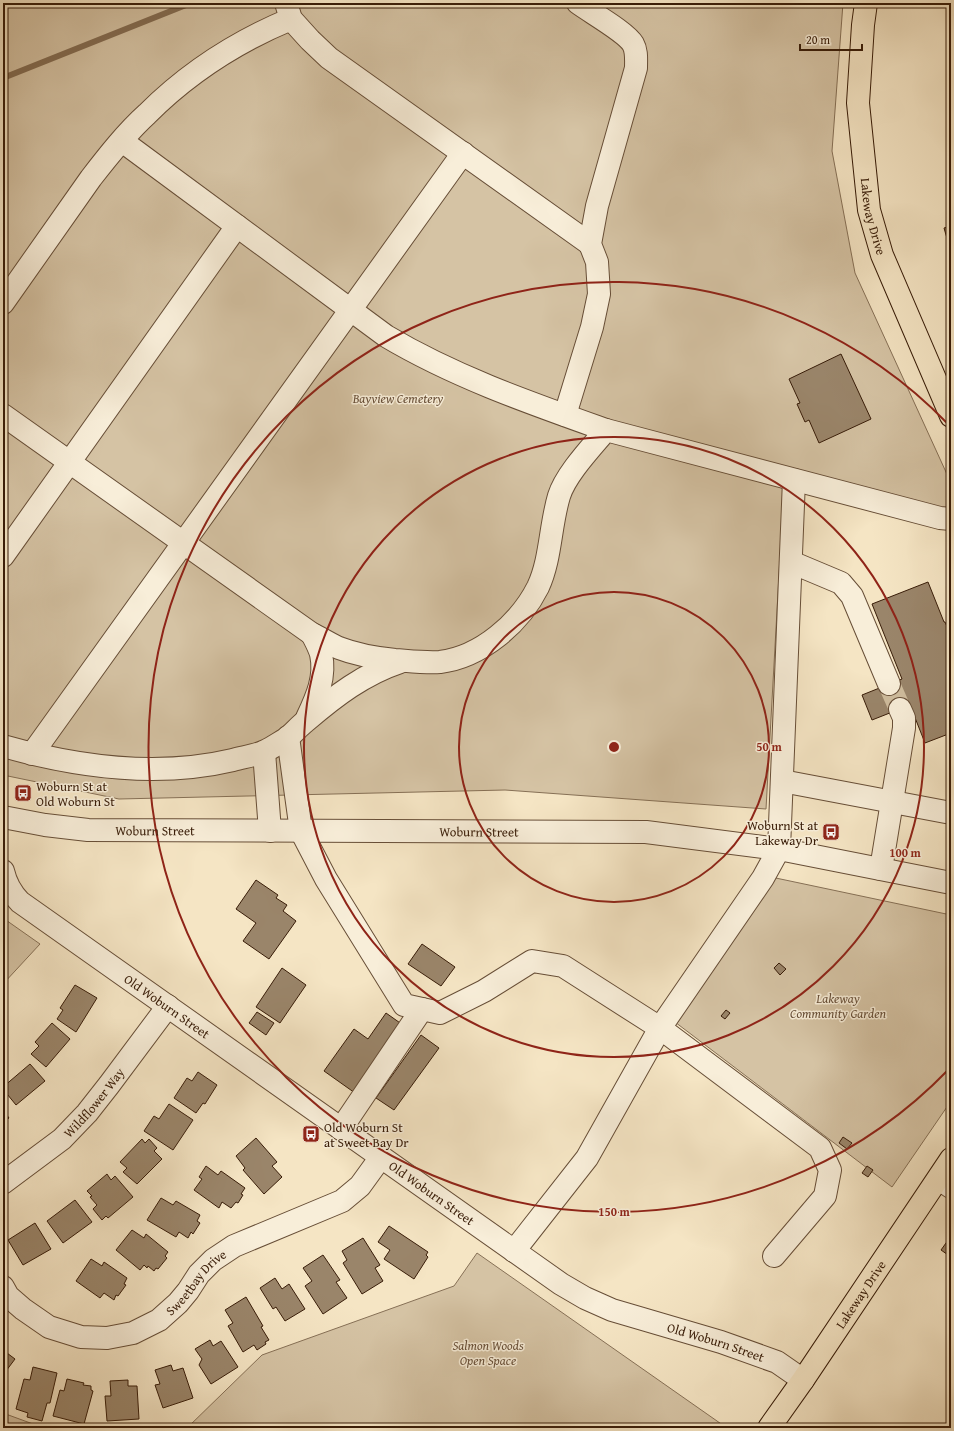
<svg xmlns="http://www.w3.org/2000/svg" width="954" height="1431" font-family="'Gentium Book Plus',serif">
  <rect width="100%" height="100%" fill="#f5e5c4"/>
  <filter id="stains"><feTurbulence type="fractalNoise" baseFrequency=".005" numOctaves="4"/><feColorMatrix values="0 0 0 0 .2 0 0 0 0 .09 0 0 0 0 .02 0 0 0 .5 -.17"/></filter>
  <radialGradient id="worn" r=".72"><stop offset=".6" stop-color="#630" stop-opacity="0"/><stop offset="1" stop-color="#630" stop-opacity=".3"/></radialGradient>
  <path fill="#d5c3a4" stroke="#867056" d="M3 3H843L832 151 855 273 951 483V527L784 484 766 809 505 790 119 799 3 775Z
    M771 877 951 915V1101L892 1187 671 1019Z
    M3 918 40 944 3 984Z
    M477 1253 727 1428H187L262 1355 454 1286Z
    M3 1413 44 1428H3Z"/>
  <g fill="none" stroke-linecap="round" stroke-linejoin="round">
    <path stroke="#836c52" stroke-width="6" d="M3 78 191 3"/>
  </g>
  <path fill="#9a856a" stroke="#381c08" d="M951 226V252L944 228Z
    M841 354 871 419 819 443 809 420 805 422 797 404 800 403 789 379Z
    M928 582 944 622H945L951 636V733L925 743 910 705 872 720 862 695 902 679 872 604Z
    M256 880 278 895 276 898 287 905 283 911 296 921 269 959 243 941 256 923 236 909Z
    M422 944 455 967 441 986 408 964Z
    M779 963 786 969 780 975 774 968Z
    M282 968 306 985 280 1023 256 1007Z
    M75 985 97 998 76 1032 57 1019 63 1010 60 1008Z
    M726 1010 730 1013 725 1019 721 1016Z
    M257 1012 274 1023 266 1035 249 1023Z
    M386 1013 403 1025 355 1093 324 1071 354 1029 368 1039Z
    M52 1023 70 1039 46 1067 31 1054 39 1046 35 1042Z
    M421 1035 439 1048 394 1110 376 1098Z
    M30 1064 45 1081 16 1105 3 1089V1087Z
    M198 1072 217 1085 205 1104 203 1103 196 1113 174 1098 187 1078 192 1081Z
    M169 1104 193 1120 173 1150 144 1131 154 1116 159 1119Z
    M3 1110 9 1118 6 1120 8 1122 3 1126Z
    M843 1137 852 1143 847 1149 839 1143Z
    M256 1138 277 1162 272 1166 282 1177 264 1194 243 1170 245 1168 236 1156Z
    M142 1139 145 1143 149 1139 157 1148 154 1151 162 1159 137 1184 123 1172 127 1168 120 1162Z
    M206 1166 218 1175 221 1171 245 1188 241 1194 243 1195 238 1203 236 1202 231 1208 222 1202 219 1208 194 1190 202 1179 199 1177Z
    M867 1166 873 1170 868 1177 862 1173Z
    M107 1174 111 1180 115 1176 133 1197 108 1218 106 1216 102 1220 93 1209 97 1205 90 1197 92 1196 87 1191Z
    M161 1198 173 1205 176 1201 200 1215 197 1221 200 1223 193 1234 191 1232 188 1238 179 1232 176 1237 147 1220Z
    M75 1200 92 1222 63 1243 47 1221Z
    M35 1223 51 1249 23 1265 8 1240Z
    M389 1226 428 1252 426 1255 428 1257 414 1279 384 1259 390 1250 378 1242Z
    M132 1230 144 1238 146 1234 168 1252 165 1256 167 1258 158 1269 156 1268 154 1271 148 1266 147 1268 144 1265 140 1270 116 1250Z
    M951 1236V1257L941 1250Z
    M363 1238 380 1265 375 1268 383 1281 362 1294 343 1263 347 1260 342 1251Z
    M323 1255 340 1280 336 1282 347 1298 323 1314 305 1286 312 1281 303 1268Z
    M91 1259 102 1266 104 1262 127 1278 124 1284 126 1285 118 1296 116 1295 114 1300 104 1293 100 1298 76 1281Z
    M275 1278 282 1289 289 1284 305 1309 285 1321 276 1307 273 1309 260 1288Z
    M246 1297 263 1326 261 1327 269 1340 265 1342 266 1344 257 1350 254 1345 243 1352 228 1326 233 1323 225 1310Z
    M210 1340 213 1346 221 1341 238 1367 211 1384 199 1365 202 1359 195 1349Z
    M3 1350 15 1359 3 1375Z
    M171 1365 173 1371 183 1368 193 1398 163 1408 155 1385 160 1384 155 1370Z
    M33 1367 57 1373 50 1403H47L42 1421 27 1417 28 1413 16 1409 24 1379 30 1380Z
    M67 1379 84 1383 83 1385 91 1386V1390L93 1391 84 1424 53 1416 60 1390 64 1391Z
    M128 1380V1386H137L139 1419 107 1421 105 1396H111L110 1381Z"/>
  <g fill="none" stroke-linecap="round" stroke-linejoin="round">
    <path stroke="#cfbd9e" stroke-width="22" stroke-dasharray="22 11" stroke-linecap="butt" d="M889 684 900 709"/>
    <defs>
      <g id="minor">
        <path d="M286 3 291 19 310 40 329 58 590 244"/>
        <path d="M122 141 386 336C455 377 530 403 606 430"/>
        <path d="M3 303 91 178C108 156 126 133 147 114 188 73 238 41 291 19"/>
        <path d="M3 415 312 634C321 638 330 644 339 648 357 655 375 658 395 660 409 661 426 663 440 662 481 657 520 623 538 587 551 559 550 526 559 496 566 474 591 448 606 430L940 518 951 519"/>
        <path d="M565 415 592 327 599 294 597 262 590 244 597 206 636 68C636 59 637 51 633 44 626 32 590 12 578 3"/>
        <path d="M3 556 237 226"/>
        <path d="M791 562 841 583 852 596 889 684"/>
        <path d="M307 718C317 697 326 677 321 654 319 647 315 640 312 634"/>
        <path d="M288 737 301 831 326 879 404 1005 440 1013 484 991 532 961 563 966 660 1028 763 878 779 849 794 480"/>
        <path d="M3 746C77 767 157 778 233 760 243 757 255 756 265 751 272 748 279 743 286 739 293 734 299 726 306 721 335 696 364 674 400 662"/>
        <path d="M264 752 270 831"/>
        <path d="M32 754 463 153"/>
        <path d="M782 781 951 813"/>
        <path id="s1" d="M3 817 45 825 88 830 646 832 779 849 951 883"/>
        <path d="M881 869 904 728V718L900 709"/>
        <path id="s2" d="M3 871C6 884 11 893 20 902L561 1284 585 1298 612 1310 721 1342 777 1362 803 1380"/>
        <path d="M341 1129 422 1009"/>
        <path d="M939 1179 951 1187"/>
        <path id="s3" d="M3 1183 62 1139 87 1113 109 1085 168 1006"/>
        <path d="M514 1251 587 1158 660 1028 820 1148 830 1170 825 1196 774 1256"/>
        <path id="s4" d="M3 1287 8 1296 23 1309 49 1327 81 1337 107 1338 133 1333 159 1320 178 1303 188 1291 199 1274 213 1260 234 1246 342 1201 360 1186 381 1157"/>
      </g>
      <g id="major">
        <path id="s5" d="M866 3 863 25 858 103 869 210 882 255 951 416"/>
        <path id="s6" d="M769 1428 803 1380 951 1159"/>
      </g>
    </defs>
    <use href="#minor" stroke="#674e37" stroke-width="24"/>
    <use href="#major" stroke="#381c08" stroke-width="24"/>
    <use href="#minor" stroke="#f8eed9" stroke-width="22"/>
    <use href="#major" stroke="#f5e5c4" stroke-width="22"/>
  </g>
  <g fill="none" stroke="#8f2418" stroke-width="2">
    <circle cx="614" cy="747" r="155"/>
    <circle cx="614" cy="747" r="310"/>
    <path d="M948 1070A465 465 0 1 1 948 424"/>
  </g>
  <defs>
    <symbol id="bus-square" viewBox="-11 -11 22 22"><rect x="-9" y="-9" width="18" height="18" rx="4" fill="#8f2418" stroke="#f8eed9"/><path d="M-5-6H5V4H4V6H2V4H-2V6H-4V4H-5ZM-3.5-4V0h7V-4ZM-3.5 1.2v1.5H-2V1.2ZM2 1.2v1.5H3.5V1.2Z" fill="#fff"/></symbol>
  </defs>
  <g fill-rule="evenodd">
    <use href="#bus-square" x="13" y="783" width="20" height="20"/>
    <use href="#bus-square" x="821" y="822" width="20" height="20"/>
    <use href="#bus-square" x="301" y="1124" width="20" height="20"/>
  </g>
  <g text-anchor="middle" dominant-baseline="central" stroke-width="3" stroke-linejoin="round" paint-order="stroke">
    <g font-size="13" fill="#381c08" stroke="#f8eed9">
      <text stroke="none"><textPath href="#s5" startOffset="215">Lakeway Drive</textPath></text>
      <text stroke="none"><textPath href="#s1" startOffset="153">Woburn Street</textPath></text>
      <text stroke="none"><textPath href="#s1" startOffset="477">Woburn Street</textPath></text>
      <text stroke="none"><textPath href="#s2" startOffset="216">Old Woburn Street</textPath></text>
      <text stroke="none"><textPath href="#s3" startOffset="122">Wildflower Way</textPath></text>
      <text stroke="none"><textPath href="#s2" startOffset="540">Old Woburn Street</textPath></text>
      <text stroke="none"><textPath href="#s4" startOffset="230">Sweetbay Drive</textPath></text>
      <text stroke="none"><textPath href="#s6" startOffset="162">Lakeway Drive</textPath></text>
      <text stroke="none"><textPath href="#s2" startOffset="864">Old Woburn Street</textPath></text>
    </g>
    <g font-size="13" font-style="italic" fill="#674e37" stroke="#f8eed9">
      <text x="398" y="398">Bayview Cemetery</text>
      <text x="838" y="998">Lakeway<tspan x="838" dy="15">Community Garden</tspan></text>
      <text x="488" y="1345">Salmon Woods<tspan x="488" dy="15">Open Space</tspan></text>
    </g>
    <g font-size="13" fill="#381c08" stroke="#f8eed9" text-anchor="start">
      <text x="36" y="786">Woburn St at<tspan x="36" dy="15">Old Woburn St</tspan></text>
      <text x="818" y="825" text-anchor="end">Woburn St at<tspan x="818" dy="15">Lakeway Dr</tspan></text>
      <text x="324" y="1127">Old Woburn St<tspan x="324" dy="15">at Sweet Bay Dr</tspan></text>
    </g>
  </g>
  <circle cx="614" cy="747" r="6" fill="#8f2418" stroke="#f8eed9" stroke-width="2"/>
  <g font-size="12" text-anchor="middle" font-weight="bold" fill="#8f2418" stroke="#f8eed9" stroke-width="3" stroke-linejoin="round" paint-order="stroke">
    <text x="769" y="751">50 m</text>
    <text x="905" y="857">100 m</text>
    <text x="614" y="1216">150 m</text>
  </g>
  <rect width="954" height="1431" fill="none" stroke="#f5e5c4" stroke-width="16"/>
  <rect x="4" y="4" width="946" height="1423" fill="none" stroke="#381c08" stroke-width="2"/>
  <rect x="8" y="8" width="938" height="1415" fill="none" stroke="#381c08"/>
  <path d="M800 44v6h62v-6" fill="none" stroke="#381c08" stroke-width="2"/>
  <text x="806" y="44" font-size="12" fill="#381c08" stroke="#f8eed9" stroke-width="3" paint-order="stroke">20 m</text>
  <rect width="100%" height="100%" filter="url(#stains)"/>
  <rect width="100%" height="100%" fill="url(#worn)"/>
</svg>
